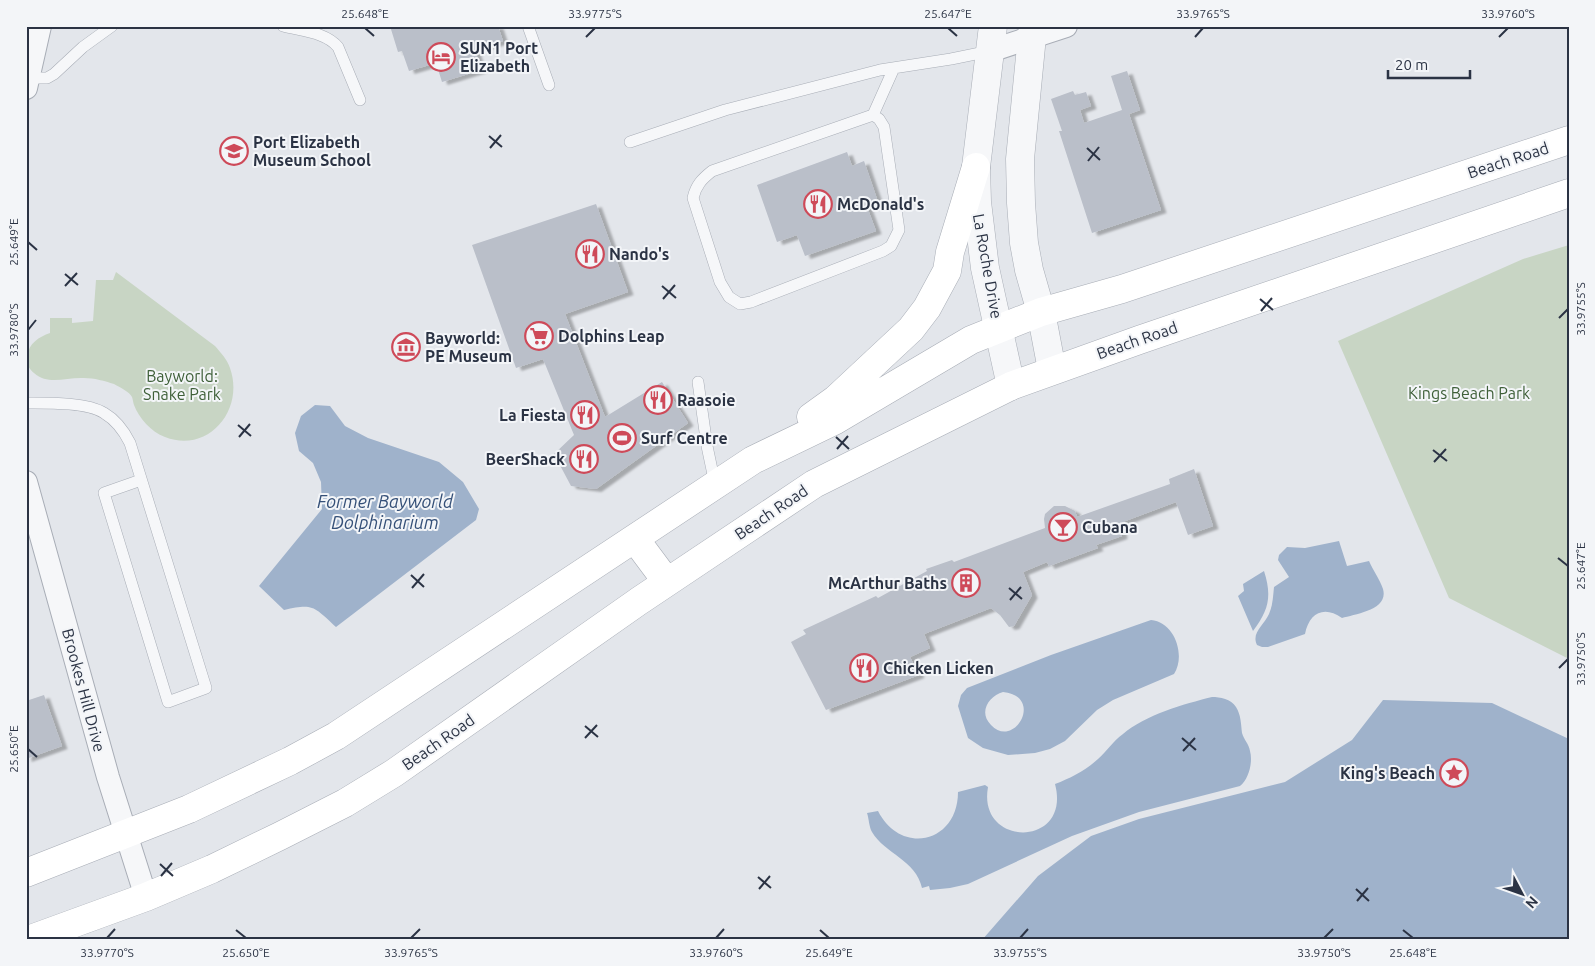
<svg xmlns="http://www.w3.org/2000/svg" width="1595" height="966" font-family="Ubuntu,sans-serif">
  <defs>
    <filter id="shadow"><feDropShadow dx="5.5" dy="3" stdDeviation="1" flood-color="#0004"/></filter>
  </defs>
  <rect width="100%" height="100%" fill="#e3e6eb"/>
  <path fill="#c8d5c4" d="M1569 245V659L1449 598 1338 341 1523 259Z
    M116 272 215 346C221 353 227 359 230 368 245 410 208 454 165 437 151 432 139 418 134 405 133 402 133 400 132 397 130 392 119 387 114 384 105 381 94 378 84 378 66 377 49 386 34 373 28 368 26 363 27 356 29 343 39 337 50 333V318H72V323L93 321 96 280H113Z"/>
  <path fill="#9fb2cb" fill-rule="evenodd" d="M315 405 330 406 345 426 368 438 439 462 463 482 479 509 476 520 336 627C314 607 314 603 284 610L259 586 322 509 321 482 313 463 299 451 295 433 301 416Z
    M1339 541 1347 566 1369 561C1373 570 1380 580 1383 589 1389 610 1355 614 1342 618 1324 605 1309 613 1305 634L1268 647H1262L1257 645C1251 633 1264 625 1269 614 1273 605 1273 596 1274 587L1289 577 1278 560 1279 555 1287 547 1305 548Z
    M1264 571C1272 596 1269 610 1253 631L1238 596 1244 591 1243 584Z
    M1151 620C1175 622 1186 656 1174 674L1113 700 1097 710 1065 741 1050 749 1035 753 1008 755 983 748 968 738 958 706 961 695 967 688 1051 655ZM1003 692C1045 696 1014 750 991 725 978 712 989 696 1003 692Z
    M1212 697C1220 697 1231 699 1236 707 1241 715 1241 724 1242 733 1244 740 1249 744 1250 751 1253 762 1249 779 1240 786L1139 812 1072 836 968 884 950 888 930 890 929 886 922 888C916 860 885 854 872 832 869 827 869 819 867 813L878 811C901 856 958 843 958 792L985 785 988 787C977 848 1072 848 1055 784 1071 778 1086 770 1098 759 1107 751 1113 741 1123 734 1145 715 1184 704 1212 697Z
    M1383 700 1492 703 1569 739V940H982L1038 876 1091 836 1139 819 1285 782 1352 740Z"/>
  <path fill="#babfc9" filter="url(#shadow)" d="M390 26H498L503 41 475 50 481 70 442 82 436 63 409 71 402 51 398 52Z
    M1127 71 1140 110 1129 114 1161 210 1092 233 1059 131H1062L1051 99 1073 91 1075 95 1086 92 1091 106 1080 110 1084 123 1122 110 1111 76Z
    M847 152 852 166 864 161 878 202 867 207 876 231 805 256 797 235 777 242 757 185Z
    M596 204 628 292 565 314 605 417 662 382 688 423 596 489 571 486 554 454 574 435 543 359 516 368 472 245Z
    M1194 469 1213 526 1188 535 1176 502 1120 523 1122 536 1096 545 1098 548 1049 566 1047 562 1023 572 1032 595 1014 626 1009 627 1000 615 991 608 924 634 930 648 910 657 919 675 826 710 791 642 806 634 803 630 876 596 878 598 927 571 926 569 952 560 954 562 1045 528 1044 519 1045 514 1054 506H1065L1075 511 1077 517 1170 484 1169 479Z
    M44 695 62 746 26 759V701Z"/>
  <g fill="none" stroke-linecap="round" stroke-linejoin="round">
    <defs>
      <path id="service" d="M283 26C301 31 326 32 338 47L360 100
        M528 26 549 85
        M29 78H47L54 74 83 47 112 26
        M873 115 879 119 884 127 899 230 891 246 883 251 751 302 740 304 729 297 720 282 693 198C696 185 702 179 712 171Z
        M873 115 894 68
        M630 142 725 110 880 70 951 59 990 51
        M698 382 707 446 715 484
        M26 403C46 403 87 402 104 413 116 420 124 431 130 443L206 688 168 702 104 493 141 480"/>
      <path id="minor" d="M990 51 1066 26
        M26 88 40 26
        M26 482 108 777 146 897"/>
      <path id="tertiary" d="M993 26 976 167 977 202 985 268 1011 386
        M1033 26 1020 159 1021 203 1024 243 1029 270 1041 312 1052 370"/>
      <path id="secondary" d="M811 417 836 399 911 329 927 308 947 271 950 252 976 167
        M635 539 667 582
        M26 873 189 809 290 761 336 736 753 460 834 421 971 340 1041 312 1122 289 1569 140
        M28 940 146 897 212 869 280 836 345 803 394 773 639 601 814 484 1011 386 1139 340 1569 193"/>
    </defs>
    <use href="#service" stroke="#a8adb6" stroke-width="12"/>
    <use href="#minor" stroke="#a8adb6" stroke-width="24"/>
    <use href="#tertiary" stroke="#a8adb6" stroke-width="29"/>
    <use href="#secondary" stroke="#a8adb6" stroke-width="29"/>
    <use href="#service" stroke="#f6f7f9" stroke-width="11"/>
    <use href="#minor" stroke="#f6f7f9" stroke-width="22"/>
    <use href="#tertiary" stroke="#f6f7f9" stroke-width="28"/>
    <use href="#secondary" stroke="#fff" stroke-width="28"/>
  </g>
  <path fill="none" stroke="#2b3344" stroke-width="2" d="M365 28 374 36M948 28 957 36M586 37 595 28M1195 37 1203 28M1499 37 1508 28M489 136 502 147M490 148 501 135M1087 148 1100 160M1088 161 1099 147M28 242 37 250M65 274 78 285M65 286 77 273M662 286 676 298M663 299 675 285M1260 299 1273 310M1261 311 1272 298M1559 318 1568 309M28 330 36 320M238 425 251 436M239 437 250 424M836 437 849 449M837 449 848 436M1433 450 1447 461M1434 462 1446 449M1558 558 1568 566M411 575 424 587M412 588 424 574M1009 588 1022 599M1010 600 1021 587M1559 668 1568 659M585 726 598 737M585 738 597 725M1182 738 1196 750M28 749 37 757M1183 751 1195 738M160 864 173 876M161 876 172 863M758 877 771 888M759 889 770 876M1356 889 1369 901M1357 901 1368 888M236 930 246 938M820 930 829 938M1403 930 1413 938M107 938 115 929M411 938 420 929M716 938 724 929M1020 938 1028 929M1324 938 1333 929"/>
  <defs>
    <symbol id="hotel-ring" viewBox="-11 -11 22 22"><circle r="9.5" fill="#f3f5f8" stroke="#ce4a59" stroke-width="1.5"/><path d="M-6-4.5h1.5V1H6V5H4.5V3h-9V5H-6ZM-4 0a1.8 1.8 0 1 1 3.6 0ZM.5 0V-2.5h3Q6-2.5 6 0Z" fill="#ce4a59"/></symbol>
    <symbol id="school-ring" viewBox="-11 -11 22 22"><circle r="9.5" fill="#f3f5f8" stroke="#ce4a59" stroke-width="1.5"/><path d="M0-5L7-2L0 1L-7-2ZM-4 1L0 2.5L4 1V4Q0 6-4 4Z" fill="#ce4a59"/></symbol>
    <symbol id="restaurant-ring" viewBox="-11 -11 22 22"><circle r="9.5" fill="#f3f5f8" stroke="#ce4a59" stroke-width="1.5"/><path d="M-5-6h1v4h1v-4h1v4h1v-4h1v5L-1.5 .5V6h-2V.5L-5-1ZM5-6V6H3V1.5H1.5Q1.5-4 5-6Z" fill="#ce4a59"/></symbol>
    <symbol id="supermarket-ring" viewBox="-11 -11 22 22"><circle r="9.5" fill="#f3f5f8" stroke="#ce4a59" stroke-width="1.5"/><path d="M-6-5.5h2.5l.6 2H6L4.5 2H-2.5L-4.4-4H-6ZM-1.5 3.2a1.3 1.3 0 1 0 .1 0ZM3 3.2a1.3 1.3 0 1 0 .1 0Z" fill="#ce4a59"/></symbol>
    <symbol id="museum-ring" viewBox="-11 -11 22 22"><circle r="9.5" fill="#f3f5f8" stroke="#ce4a59" stroke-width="1.5"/><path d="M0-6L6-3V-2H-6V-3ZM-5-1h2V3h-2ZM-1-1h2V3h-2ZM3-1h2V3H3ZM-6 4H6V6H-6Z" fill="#ce4a59"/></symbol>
    <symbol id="stadium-ring" viewBox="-11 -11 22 22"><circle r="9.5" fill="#f3f5f8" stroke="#ce4a59" stroke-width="1.5"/><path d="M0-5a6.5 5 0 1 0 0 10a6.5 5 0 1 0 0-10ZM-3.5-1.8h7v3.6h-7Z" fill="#ce4a59"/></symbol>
    <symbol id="bar-ring" viewBox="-11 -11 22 22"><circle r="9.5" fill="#f3f5f8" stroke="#ce4a59" stroke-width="1.5"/><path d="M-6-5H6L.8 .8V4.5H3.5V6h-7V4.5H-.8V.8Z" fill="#ce4a59"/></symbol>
    <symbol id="building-ring" viewBox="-11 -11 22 22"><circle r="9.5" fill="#f3f5f8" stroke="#ce4a59" stroke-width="1.5"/><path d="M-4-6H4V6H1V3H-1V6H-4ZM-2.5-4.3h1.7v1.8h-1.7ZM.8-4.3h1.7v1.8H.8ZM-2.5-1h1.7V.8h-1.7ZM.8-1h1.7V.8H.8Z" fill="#ce4a59"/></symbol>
    <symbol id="sight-ring" viewBox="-11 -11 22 22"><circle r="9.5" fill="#f3f5f8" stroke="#ce4a59" stroke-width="1.5"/><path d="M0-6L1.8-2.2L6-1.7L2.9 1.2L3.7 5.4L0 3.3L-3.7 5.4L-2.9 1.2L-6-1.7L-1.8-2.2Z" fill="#ce4a59"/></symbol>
  </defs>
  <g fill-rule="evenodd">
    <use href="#hotel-ring" x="425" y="41" width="32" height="32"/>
    <use href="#school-ring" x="218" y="135" width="32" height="32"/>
    <use href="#restaurant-ring" x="802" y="188" width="32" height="32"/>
    <use href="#restaurant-ring" x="574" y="238" width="32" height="32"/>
    <use href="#supermarket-ring" x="523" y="320" width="32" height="32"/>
    <use href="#museum-ring" x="390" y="331" width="32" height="32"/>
    <use href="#restaurant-ring" x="642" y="384" width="32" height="32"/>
    <use href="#restaurant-ring" x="569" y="399" width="32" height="32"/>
    <use href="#stadium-ring" x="606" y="422" width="32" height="32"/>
    <use href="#restaurant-ring" x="568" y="443" width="32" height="32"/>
    <use href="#bar-ring" x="1047" y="511" width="32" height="32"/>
    <use href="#building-ring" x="950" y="567" width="32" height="32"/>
    <use href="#restaurant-ring" x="848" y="652" width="32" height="32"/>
    <use href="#sight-ring" x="1438" y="757" width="32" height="32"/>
  </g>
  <g text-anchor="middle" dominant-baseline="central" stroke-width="4" stroke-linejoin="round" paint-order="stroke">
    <g font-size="16" font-weight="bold" fill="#2b3344" stroke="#f3f5f8" text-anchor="start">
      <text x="460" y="48">SUN1 Port<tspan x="460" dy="18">Elizabeth</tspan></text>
      <text x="253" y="142">Port Elizabeth<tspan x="253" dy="18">Museum School</tspan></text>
      <text x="837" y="204">McDonald's</text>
      <text x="609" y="254">Nando's</text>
      <text x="558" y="336">Dolphins Leap</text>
      <text x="425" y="338">Bayworld:<tspan x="425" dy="18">PE Museum</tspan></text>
      <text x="677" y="400">Raasoie</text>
      <text x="566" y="415" text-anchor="end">La Fiesta</text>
      <text x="641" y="438">Surf Centre</text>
      <text x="565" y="459" text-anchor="end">BeerShack</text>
      <text x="1082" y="527">Cubana</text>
      <text x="947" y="583" text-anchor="end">McArthur Baths</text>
      <text x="883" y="668">Chicken Licken</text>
      <text x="1435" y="773" text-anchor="end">King's Beach</text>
    </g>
    <g font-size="16" fill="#2b3344" stroke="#f3f5f8">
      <text transform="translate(1508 160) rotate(-18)">Beach Road</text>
      <text transform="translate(988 266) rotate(80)">La Roche Drive</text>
      <text transform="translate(1137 340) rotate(-19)">Beach Road</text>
      <text transform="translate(771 512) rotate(-34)">Beach Road</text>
      <text transform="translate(84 690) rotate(75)">Brookes Hill Drive</text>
      <text transform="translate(438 742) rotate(-35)">Beach Road</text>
    </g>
    <g font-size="16" fill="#3e5f38" stroke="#f3f5f8">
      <text x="182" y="376">Bayworld:<tspan x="182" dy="18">Snake Park</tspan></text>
      <text x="1469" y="393">Kings Beach Park</text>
    </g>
    <g font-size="18" font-style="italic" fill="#355078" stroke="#f3f5f8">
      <text x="385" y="501">Former Bayworld<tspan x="385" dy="21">Dolphinarium</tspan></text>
    </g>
  </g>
  <rect width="1595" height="966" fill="none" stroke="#f3f5f8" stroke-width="55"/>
  <g transform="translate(1522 894) rotate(131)" stroke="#f3f5f8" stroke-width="4" paint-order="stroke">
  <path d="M0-4L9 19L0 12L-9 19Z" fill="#2b3344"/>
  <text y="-8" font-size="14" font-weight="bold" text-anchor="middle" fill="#2b3344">N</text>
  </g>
  <path d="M1388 70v8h82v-8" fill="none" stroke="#2b3344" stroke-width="2.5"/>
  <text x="1395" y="70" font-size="15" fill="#2b3344" stroke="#f3f5f8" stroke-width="4" paint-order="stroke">20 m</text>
  <rect x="28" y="28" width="1540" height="910" fill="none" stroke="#2b3344" stroke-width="2"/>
  <g font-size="12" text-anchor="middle" fill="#2b3344">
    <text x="365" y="18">25.648°E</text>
    <text x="595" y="18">33.9775°S</text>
    <text x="948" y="18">25.647°E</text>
    <text x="1203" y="18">33.9765°S</text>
    <text x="1508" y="18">33.9760°S</text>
    <text transform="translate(14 242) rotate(-90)" y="4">25.649°E</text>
    <text transform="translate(1581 309) rotate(-90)" y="4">33.9755°S</text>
    <text transform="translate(14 330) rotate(-90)" y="4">33.9780°S</text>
    <text transform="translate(1581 566) rotate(-90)" y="4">25.647°E</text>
    <text transform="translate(1581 659) rotate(-90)" y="4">33.9750°S</text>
    <text transform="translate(14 749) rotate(-90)" y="4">25.650°E</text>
    <text x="107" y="957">33.9770°S</text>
    <text x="246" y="957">25.650°E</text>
    <text x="411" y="957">33.9765°S</text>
    <text x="716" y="957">33.9760°S</text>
    <text x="829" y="957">25.649°E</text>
    <text x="1020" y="957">33.9755°S</text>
    <text x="1324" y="957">33.9750°S</text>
    <text x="1413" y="957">25.648°E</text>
  </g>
</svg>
